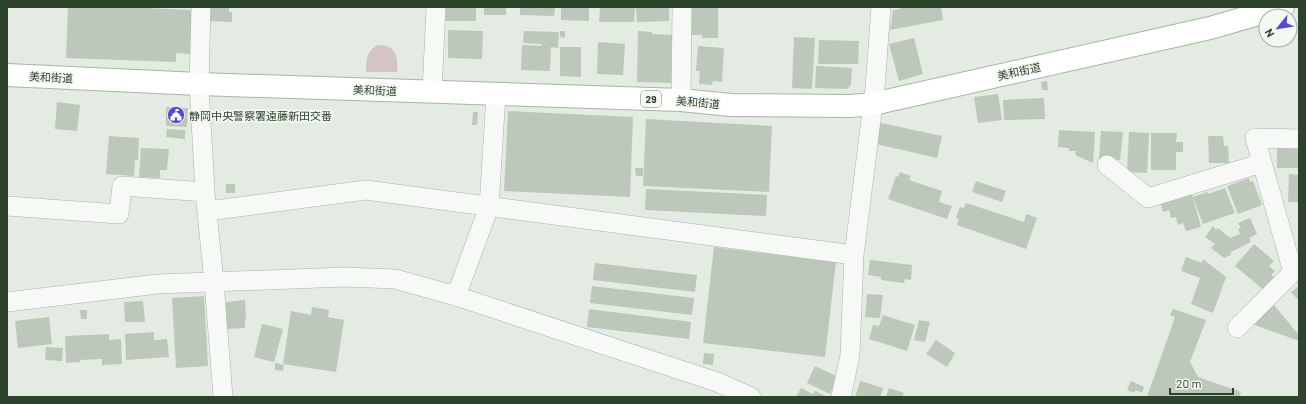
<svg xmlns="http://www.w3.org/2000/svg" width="1306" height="404" font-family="Barlow,'Noto Sans JP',sans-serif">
  <rect width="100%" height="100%" fill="#e4ebe3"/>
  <path fill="#d5c4c4" d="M377 45C396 44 398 56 397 72H366C366 59 366 53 377 45Z"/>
  <path fill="#bcc8ba" d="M68 7H122L192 10 191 54 176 53V62L66 58Z
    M208 7H229V12H232V22L207 21Z
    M445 7H476V21H444Z
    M484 7H506V15H484Z
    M520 7H555L554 16 520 15Z
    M561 7H589V21L561 20Z
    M600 7H635L634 22H599Z
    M636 7H669V21L637 22Z
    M900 7H941L943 20 890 30 893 10 900 9Z
    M692 8H718V38H702V35H691Z
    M448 30 483 31 482 59 448 58Z
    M524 31 559 32 558 48 551 47 550 71 521 70 522 45 541 46V44L523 43Z
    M560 31H565V38L560 37Z
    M638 31 652 32V34L672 35 671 83 637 82Z
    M794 37 815 38 812 89 792 88Z
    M914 38 923 74 899 81 889 44Z
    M819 40 859 41 858 64H818Z
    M598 42 625 44 623 75 597 74Z
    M698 46 724 48 722 82 713 81 712 85 699 84 700 71H696Z
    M560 47H581V77L560 76Z
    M816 66 852 68 851 85 847 89 815 88Z
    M1047 81 1048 90H1042L1041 82Z
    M998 94 1002 120 978 123 974 97Z
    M1044 98 1045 119 1004 120 1003 100Z
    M57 102 80 105 77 131 55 129Z
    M166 107 188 108 187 127 166 126Z
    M508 111 633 117 630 197 504 191Z
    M473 112H478L477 125H472Z
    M646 119 772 126 769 192 643 186Z
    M881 123 942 136 937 158 876 144Z
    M167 129 185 130V139L166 137Z
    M1059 130 1095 132 1093 163 1075 155 1076 151H1069V148L1058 147Z
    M1101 131 1123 132 1120 160 1099 159Z
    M1129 132 1149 133 1147 173 1127 172Z
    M1151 133H1177L1176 142H1183V152H1176V170H1151Z
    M109 136 139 138 138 160H135L134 176 106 174Z
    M1208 136H1223L1224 146H1228L1229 163H1209Z
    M1277 147H1299V168H1277Z
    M141 148 169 149 167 170H160V178L139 177Z
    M635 168H643V176H636Z
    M900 172 911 176 909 180 942 191 939 202 952 206 947 219 888 199 896 176 898 177Z
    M1289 174 1299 175V202H1288Z
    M1249 178 1250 182 1253 181 1262 205 1238 214 1227 186Z
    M976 181 1006 191 1002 202 972 192Z
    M226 184H235V193H226Z
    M1225 188 1235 213 1203 224 1193 197 1207 192 1208 194Z
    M646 189 767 195 766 216 645 210Z
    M1192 194 1201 227 1186 231 1183 223 1178 225 1176 217 1171 218 1169 210 1163 212 1160 202Z
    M966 203 1024 222 1026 214 1037 218 1026 249 957 225 959 219 956 218 960 207 964 208Z
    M1250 218 1257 234 1249 238 1251 242 1231 252V255L1224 258 1211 248 1215 244 1205 237 1213 226 1216 230 1218 228 1230 238 1240 234 1238 229 1241 228 1238 223Z
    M1254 244 1274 261 1269 266 1275 271 1271 275 1275 278 1265 291 1235 266Z
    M714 247 836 262 825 357 703 343Z
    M1186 257 1202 263 1203 259 1226 277 1213 313 1191 304 1200 278 1181 271Z
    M870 260 912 265 911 280 905 279 904 283 881 280V277L868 275Z
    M595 263 697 275 695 292 593 280Z
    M592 286 694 298 692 315 590 303Z
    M1299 286V301L1291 292Z
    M867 294 883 295 880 318 865 317Z
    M204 296 208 366 176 368 172 298Z
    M245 300 246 318 245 320V328L227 329 226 302Z
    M143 301 145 322H125L124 302Z
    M1274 305 1299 335V341L1252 324Z
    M312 307 329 310 328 317 344 320 336 372 283 364 291 311 311 315Z
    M589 309 691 322 689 339 587 327Z
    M1173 309 1206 320 1190 362 1198 377 1241 392 1239 397H1147L1175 317 1170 315Z
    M80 310H87V319H81Z
    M883 315 915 325 907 351 869 339 873 325 879 326Z
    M49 317 52 344 18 348 15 321Z
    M919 320 930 322 925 342 914 340Z
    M262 324 283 329 274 362 254 357Z
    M154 332V340L167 339 169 357 126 360 125 334Z
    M109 334V340L121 339 122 364 102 365V359L80 360V362L66 363 65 336Z
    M936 340 955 353 947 367 926 354Z
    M46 347 63 348 62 361 45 360Z
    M704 353 714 354 713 365 703 364Z
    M275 363 284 365 283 371 275 370Z
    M815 366 838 377 830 394 807 383Z
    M860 381 883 388 880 397H855Z
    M1131 381 1144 387 1142 393 1135 390 1134 393 1127 390Z
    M801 388 813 394 815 391 826 396 825 397H796Z
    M889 388 904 393 902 397H886Z"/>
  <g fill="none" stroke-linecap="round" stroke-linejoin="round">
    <defs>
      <path id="minor" d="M201 7 199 84 205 192 214 282 223 397
        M432 92 436 7
        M681 100 682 7
        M1107 165 1148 198 1262 163
        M7 206 119 214 122 186 205 192
        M208 211 366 190 854 255
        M456 296 489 207 496 94
        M7 302 158 284 345 277 395 279 456 296 717 382 751 397
        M1237 328 1293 272 1255 138 1299 139
        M841 397 850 355 854 255 875 88 881 7"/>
      <path id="primary" d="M7 75 199 84 681 100 731 105 851 106 873 104 1210 28 1283 7"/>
    </defs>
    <use href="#minor" stroke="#a9b5a8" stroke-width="20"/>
    <use href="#primary" stroke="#a5b7a2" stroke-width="24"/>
    <use href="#minor" stroke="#f6f9f6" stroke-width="19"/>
    <use href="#primary" stroke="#fff" stroke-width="22"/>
  </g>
  <defs>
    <symbol id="civic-disc" viewBox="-11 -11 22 22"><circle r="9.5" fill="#584ace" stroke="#f4f8f3"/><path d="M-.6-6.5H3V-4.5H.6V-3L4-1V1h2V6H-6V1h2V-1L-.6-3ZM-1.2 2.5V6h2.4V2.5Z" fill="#fff"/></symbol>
  </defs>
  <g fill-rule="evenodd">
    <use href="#civic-disc" x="166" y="105" width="20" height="20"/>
  </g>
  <g text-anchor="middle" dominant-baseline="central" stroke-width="3.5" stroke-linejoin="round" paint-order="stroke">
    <rect fill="#f4f8f3" stroke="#697967" stroke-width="1" x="641" y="91" width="20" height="16" rx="3"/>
    <g font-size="10" font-weight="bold" fill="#2d432b">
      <text x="651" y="99">29</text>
    </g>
    <g font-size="11" fill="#2d432b" stroke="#f4f8f3">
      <text transform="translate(1019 71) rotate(-13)">美和街道</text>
      <text transform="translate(51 77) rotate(3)">美和街道</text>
      <text transform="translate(375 90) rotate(2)">美和街道</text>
      <text transform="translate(698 102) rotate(5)">美和街道</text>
    </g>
    <g font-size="11" fill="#2d432b" stroke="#f4f8f3" text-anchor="start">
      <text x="189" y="115">静岡中央警察署遠藤新田交番</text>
    </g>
  </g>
  <rect width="1306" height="404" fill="none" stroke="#2d432b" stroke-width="16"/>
  <g transform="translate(1278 28) rotate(240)"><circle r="19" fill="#f4f8f3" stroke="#a4b0a3"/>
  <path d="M0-3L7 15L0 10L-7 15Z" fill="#584ace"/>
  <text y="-6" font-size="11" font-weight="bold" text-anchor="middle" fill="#2d432b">N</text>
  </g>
  <path d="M1170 388v6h63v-6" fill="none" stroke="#2d432b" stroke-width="2"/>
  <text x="1176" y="388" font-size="12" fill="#2d432b" stroke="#f4f8f3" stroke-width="3" paint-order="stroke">20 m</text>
</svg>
